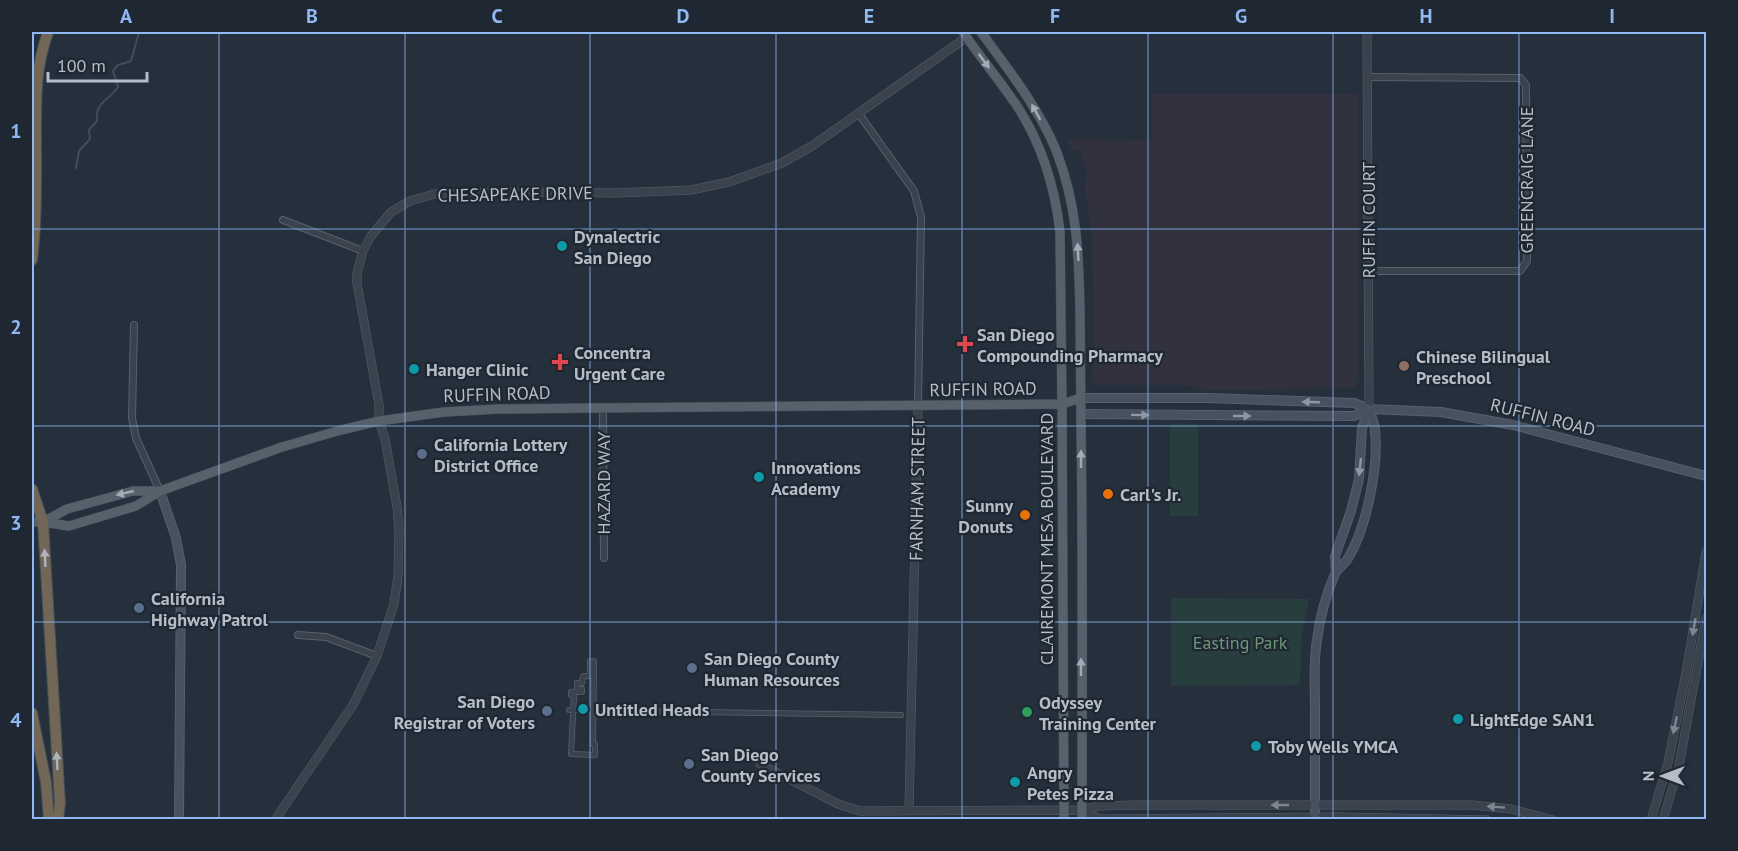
<svg xmlns="http://www.w3.org/2000/svg" width="1738" height="851" font-family="'PT Sans',sans-serif">
  <rect width="100%" height="100%" fill="#25303c"/>
  <path fill="#32313e" d="M1152 94H1358V377L1355 386 1351 388 1223 390 1203 389 1186 385H1097L1091 381 1094 360 1093 318 1094 315 1091 228 1084 184 1088 176 1081 151 1072 150 1067 139 1152 140Z"/>
  <path fill="#283d3e" d="M1170 424H1198V516H1170Z
    M1171 598 1309 599 1302 635 1300 685 1171 686Z"/>
  <g fill="none" stroke-linecap="round" stroke-linejoin="round">
    <path stroke="#3c4e64" stroke-width="2" d="M76 168 79 151 90 139 89 130 97 121C95 101 109 101 118 87L113 71 118 65 131 61 139 32"/>
    <defs>
      <path id="pedestrian" d="M590 661H594L593 744H595V755L571 754 574 695H571V692H582V689H577V683H582L583 676H590Z
        M569 710 901 715"/>
      <path id="minor" d="M1367 77 1520 78 1526 85 1527 261 1520 271H1368
        M859 114 914 191 921 217 918 406
        M283 220 363 251
        M134 325 132 418 136 438 160 491
        M603 408 604 558
        M298 635 326 637 377 656"/>
      <path id="tertiary" d="M1367 32 1369 409
        M760 764 838 804 860 811 1082 810 1099 806 1135 805H1472L1511 809 1553 820
        M909 810 918 406
        M1082 810 1099 819 1339 817 1487 820
        M275 820 353 705 377 656 394 604 398 576 399 529 397 507 385 439 379 421V405L357 283V273L363 251 371 236 391 212 410 201 434 194 501 192 616 193 691 190 729 182 782 163 812 146 967 37
        M1651 820 1668 763 1686 673 1706 552
        M1663 820 1679 766 1706 618"/>
      <path id="secondary" d="M1081 398H1208L1354 403 1369 409 1441 412 1513 425 1706 476
        M1081 414 1354 416 1369 409
        M160 491 176 538 181 565 179 820
        M1336 572 1335 556 1351 511 1359 479 1362 428 1369 409
        M1315 820C1315 783 1315 746 1315 709 1315 686 1313 663 1317 640 1320 618 1326 594 1335 574 1338 568 1343 565 1347 560 1366 530 1379 467 1375 431 1375 424 1371 416 1369 409"/>
      <path id="primary" d="M963 32C980 57 1000 81 1017 106 1042 144 1055 188 1060 232L1062 404 1064 820
        M981 32C1008 69 1038 107 1056 150 1077 204 1079 254 1080 311 1080 349 1081 387 1081 424 1083 556 1082 688 1082 820
        M32 522H43L69 526 136 506 160 491 282 447 341 430 379 421 444 412 499 409 593 408 1062 404 1081 398
        M43 522 67 509 133 491H158"/>
      <path id="motorway" d="M32 260C37 219 36 177 36 136 36 97 35 69 48 32
        M32 489 43 522 60 803 58 820
        M32 713 46 782 49 820"/>
    </defs>
    <use href="#pedestrian" stroke="#57606b" stroke-width="6"/>
    <use href="#minor" stroke="#57606b" stroke-width="8"/>
    <use href="#tertiary" stroke="#57606b" stroke-width="9"/>
    <use href="#secondary" stroke="#57606b" stroke-width="10"/>
    <use href="#primary" stroke="#424b56" stroke-width="10"/>
    <use href="#motorway" stroke="#444d58" stroke-width="12"/>
    <use href="#pedestrian" stroke="#39424d" stroke-width="4.5"/>
    <use href="#minor" stroke="#39424d" stroke-width="6"/>
    <use href="#tertiary" stroke="#39424d" stroke-width="8"/>
    <use href="#secondary" stroke="#47515f" stroke-width="8"/>
    <use href="#primary" stroke="#57616c" stroke-width="9"/>
    <use href="#motorway" stroke="#726757" stroke-width="10"/>
  </g>
  <defs><path id="oneway-solid" d="M-6-.8H1V-3.2L6.5 0L1 3.2V.8H-6Z" transform="scale(1.5)"/></defs>
  <g fill="#a2abb6">
    <use href="#oneway-solid" transform="translate(984 61) rotate(54)"/>
    <use href="#oneway-solid" transform="translate(1036 112) rotate(-119)"/>
    <use href="#oneway-solid" transform="translate(1078 252) rotate(-93)"/>
    <use href="#oneway-solid" transform="translate(1081 459) rotate(-90)"/>
    <use href="#oneway-solid" transform="translate(125 493) rotate(167)"/>
    <use href="#oneway-solid" transform="translate(1081 667) rotate(-90)"/>
  </g>
  <g fill="#8e97a3">
    <use href="#oneway-solid" transform="translate(1311 402) rotate(-178)"/>
    <use href="#oneway-solid" transform="translate(1140 415) rotate(1)"/>
    <use href="#oneway-solid" transform="translate(1242 416)"/>
    <use href="#oneway-solid" transform="translate(1360 467) rotate(96)"/>
  </g>
  <g fill="#aeb4bd">
    <use href="#oneway-solid" transform="translate(45 558) rotate(-93)"/>
    <use href="#oneway-solid" transform="translate(57 761) rotate(-93)"/>
  </g>
  <g fill="#7d8691">
    <use href="#oneway-solid" transform="translate(1694 627) rotate(100)"/>
    <use href="#oneway-solid" transform="translate(1675 725) rotate(102)"/>
    <use href="#oneway-solid" transform="translate(1280 805) rotate(180)"/>
    <use href="#oneway-solid" transform="translate(1496 807) rotate(-176)"/>
  </g>
  <path fill="none" stroke="#90b8f2" stroke-width="1.5" stroke-opacity="0.55" d="M219 32V820M405 32V820M590 32V820M776 32V820M962 32V820M1148 32V820M1333 32V820M1519 32V820M32 229H1706M32 426H1706M32 622H1706"/>
  <g fill="#0f9aa8" stroke="#1e2732" stroke-width="2">
    <circle cx="562" cy="246" r="6"/>
    <circle cx="414" cy="369" r="6"/>
    <circle cx="759" cy="477" r="6"/>
    <circle cx="583" cy="709" r="6"/>
    <circle cx="1458" cy="719" r="6"/>
    <circle cx="1256" cy="746" r="6"/>
    <circle cx="1015" cy="782" r="6"/>
  </g>
  <g fill="#e0444e" stroke="#1e2732" stroke-width="2">
    <path d="M962 335h6v6h6v6h-6v6h-6v-6h-6v-6h6z"/>
    <path d="M557 353h6v6h6v6h-6v6h-6v-6h-6v-6h6z"/>
  </g>
  <circle fill="#8d6e63" stroke="#1e2732" stroke-width="2" cx="1404" cy="366" r="6"/>
  <g fill="#5c6f8a" stroke="#1e2732" stroke-width="2">
    <circle cx="422" cy="454" r="6"/>
    <circle cx="139" cy="608" r="6"/>
    <circle cx="692" cy="668" r="6"/>
    <circle cx="547" cy="711" r="6"/>
    <circle cx="689" cy="764" r="6"/>
  </g>
  <g fill="#e8710a" stroke="#1e2732" stroke-width="2">
    <circle cx="1108" cy="494" r="6"/>
    <circle cx="1025" cy="515" r="6"/>
  </g>
  <circle fill="#2e9e5b" stroke="#1e2732" stroke-width="2" cx="1027" cy="712" r="6"/>
  <g text-anchor="middle" dominant-baseline="central" stroke-width="4.5" stroke-linejoin="round" paint-order="stroke">
    <g font-size="18" fill="#b5bdc8" stroke="#1e2732">
      <text transform="translate(1526 180) rotate(-90)">GREENCRAIG LANE</text>
      <text transform="translate(515 194) rotate(-1)">CHESAPEAKE DRIVE</text>
      <text transform="translate(1368 220) rotate(-90)">RUFFIN COURT</text>
      <text transform="translate(983 389) rotate(-1)">RUFFIN ROAD</text>
      <text transform="translate(497 394) rotate(-2)">RUFFIN ROAD</text>
      <text transform="translate(1543 417) rotate(14)">RUFFIN ROAD</text>
      <text transform="translate(603 483) rotate(-90)">HAZARD WAY</text>
      <text transform="translate(917 489) rotate(-89)">FARNHAM STREET</text>
      <text transform="translate(1046 539) rotate(-90)">CLAIREMONT MESA BOULEVARD</text>
    </g>
    <g font-size="18" font-weight="bold" fill="#b5bdc8" stroke="#1e2732" text-anchor="start">
      <text x="574" y="236">Dynalectric<tspan x="574" dy="21">San Diego</tspan></text>
      <text x="977" y="334">San Diego<tspan x="977" dy="21">Compounding Pharmacy</tspan></text>
      <text x="574" y="352">Concentra<tspan x="574" dy="21">Urgent Care</tspan></text>
      <text x="1416" y="356">Chinese Bilingual<tspan x="1416" dy="21">Preschool</tspan></text>
      <text x="426" y="369">Hanger Clinic</text>
      <text x="434" y="444">California Lottery<tspan x="434" dy="21">District Office</tspan></text>
      <text x="771" y="467">Innovations<tspan x="771" dy="21">Academy</tspan></text>
      <text x="1120" y="494">Carl's Jr.</text>
      <text x="1013" y="505" text-anchor="end">Sunny<tspan x="1013" dy="21">Donuts</tspan></text>
      <text x="151" y="598">California<tspan x="151" dy="21">Highway Patrol</tspan></text>
      <text x="704" y="658">San Diego County<tspan x="704" dy="21">Human Resources</tspan></text>
      <text x="535" y="701" text-anchor="end">San Diego<tspan x="535" dy="21">Registrar of Voters</tspan></text>
      <text x="1039" y="702">Odyssey<tspan x="1039" dy="21">Training Center</tspan></text>
      <text x="595" y="709">Untitled Heads</text>
      <text x="1470" y="719">LightEdge SAN1</text>
      <text x="1268" y="746">Toby Wells YMCA</text>
      <text x="701" y="754">San Diego<tspan x="701" dy="21">County Services</tspan></text>
      <text x="1027" y="772">Angry<tspan x="1027" dy="21">Petes Pizza</tspan></text>
    </g>
    <g font-size="18" fill="#6e9776" stroke="#1e2732">
      <text x="1240" y="642">Easting Park</text>
    </g>
  </g>
  <rect width="1738" height="851" fill="none" stroke="#1e2732" stroke-width="66"/>
  <g transform="translate(1663 776) rotate(270)" stroke="#1e2732" stroke-width="4.5" paint-order="stroke">
  <path d="M0-4.5L10 22L0 15L-10 22Z" fill="#b5bdc8"/>
  <text y="-9" font-size="16" font-weight="bold" text-anchor="middle" fill="#b5bdc8">N</text>
  </g>
  <path d="M48 72v9h99v-9" fill="none" stroke="#b5bdc8" stroke-width="3"/>
  <text x="57" y="72" font-size="18" fill="#b5bdc8" stroke="#1e2732" stroke-width="4.5" paint-order="stroke">100 m</text>
  <rect x="33" y="33" width="1672" height="785" fill="none" stroke="#90b8f2" stroke-width="2"/>
  <g font-size="20" text-anchor="middle" font-weight="bold" fill="#90b8f2">
    <text x="126" y="23">A</text>
    <text x="312" y="23">B</text>
    <text x="497" y="23">C</text>
    <text x="683" y="23">D</text>
    <text x="869" y="23">E</text>
    <text x="1055" y="23">F</text>
    <text x="1241" y="23">G</text>
    <text x="1426" y="23">H</text>
    <text x="1612" y="23">I</text>
    <text x="16" y="138">1</text>
    <text x="16" y="334">2</text>
    <text x="16" y="530">3</text>
    <text x="16" y="727">4</text>
  </g>
</svg>
